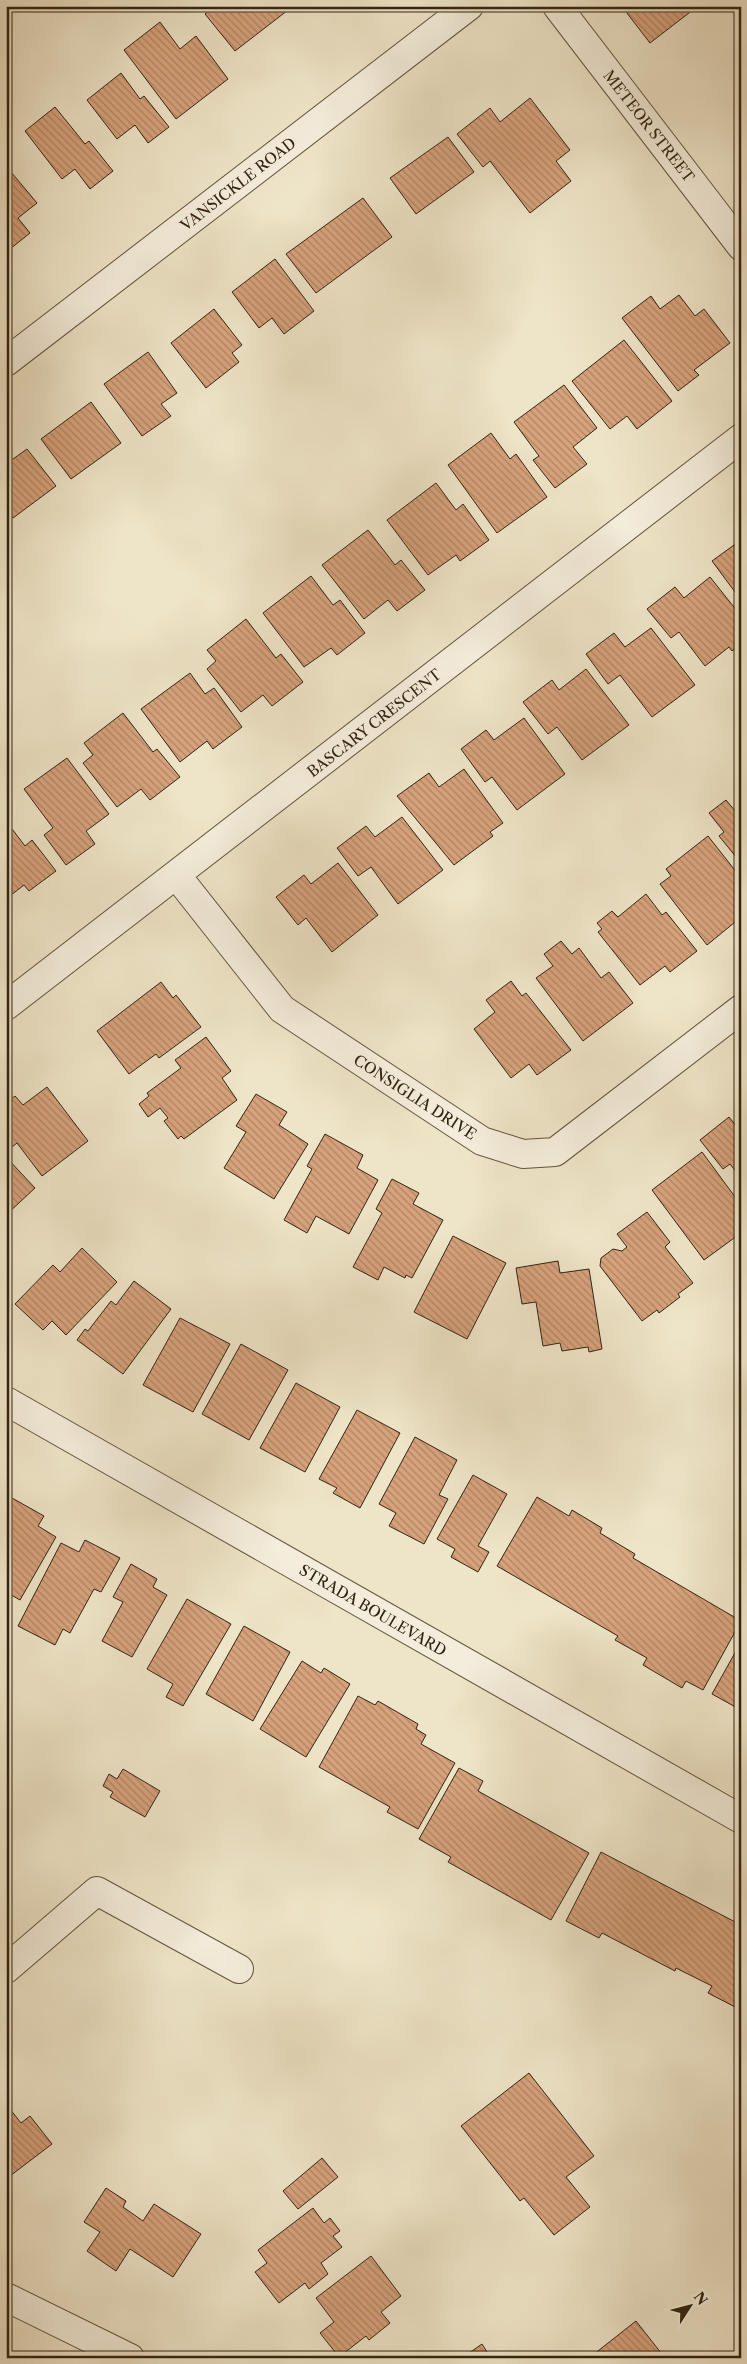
<svg xmlns="http://www.w3.org/2000/svg" width="747" height="2364" font-family="'Libre Caslon Text',serif">
  <defs>
    <pattern id="building-back-hatch" width="6" height="6" patternUnits="userSpaceOnUse" patternTransform="scale(1.25)"><rect width="6" height="6" fill="#d7a27c"/><path d="M-1 5l2 2M0 0l6 6M5-1l2 2" fill="none" stroke="#af8464"/></pattern>
  </defs>
  <rect width="100%" height="100%" fill="#eee4c7"/>
  <filter id="stains"><feTurbulence type="fractalNoise" baseFrequency=".004" numOctaves="4"/><feColorMatrix values="0 0 0 0 .2 0 0 0 0 .09 0 0 0 0 .02 0 0 0 .5 -.17"/></filter>
  <radialGradient id="worn" r=".72"><stop offset=".6" stop-color="#630" stop-opacity="0"/><stop offset="1" stop-color="#630" stop-opacity=".3"/></radialGradient>
  <path fill="url(#building-back-hatch)" stroke="#332411" d="M215 6H291L292 7 235 51 205 14Z
    M625 6H698L650 43 623 8Z
    M160 22 180 49 196 36 228 79 176 119 124 50Z
    M121 73 140 99 144 96 169 127 148 143 135 125 117 139 87 100Z
    M530 98 570 150 556 161 571 181 530 213 490 161 483 167 457 134 490 108 500 122Z
    M55 107 85 144 89 141 113 171 90 189 75 169 62 179 25 131Z
    M448 137 474 172 416 214 390 178Z
    M6 166 37 203 18 218 30 233 10 249 6 245Z
    M363 198 392 237 316 293 286 254Z
    M275 259 314 311 284 334 272 318 259 328 232 292Z
    M679 295 695 316 704 309 730 343 694 370 699 375 678 391 622 318 651 296 660 309Z
    M214 309 242 345 232 353 239 362 206 388 171 343Z
    M624 340 672 401 637 429 627 416 610 429 572 381Z
    M148 352 177 393 161 404 171 416 142 436 104 384Z
    M564 385 597 428 573 447 587 464 555 488 533 460 539 456 514 422Z
    M91 402 121 443 71 479 41 439Z
    M491 433 510 459 516 454 547 497 497 533 448 465Z
    M27 449 56 486 13 518 6 509V464Z
    M436 483 456 510 463 504 489 540 460 561 456 555 428 575 387 520Z
    M368 530 395 565 401 560 425 590 397 611 388 600 364 619 322 565Z
    M741 540V600L712 561Z
    M311 576 333 605 340 600 365 633 337 655 331 648 304 667 263 613Z
    M710 577 741 616V644L732 651 729 647 705 666 679 632 671 638 647 609 675 587 684 598Z
    M246 619 276 658 281 654 303 682 272 706 263 695 241 712 207 669 216 661 207 650Z
    M651 628 695 685 652 717 620 675 608 684 586 654 614 633 625 647Z
    M586 669 629 725 582 760 557 727 548 734 523 702 552 680 559 690Z
    M190 673 205 694 214 688 242 727 213 749 207 741 180 762 141 709Z
    M123 713 153 752 157 749 180 777 150 800 141 789 117 807 83 763 93 755 84 743Z
    M524 718 565 774 517 810 492 777 485 782 461 749 486 730 494 740Z
    M67 758 109 814 86 831 95 844 66 865 44 835 53 828 24 789Z
    M464 769 503 823 490 832 493 836 454 865 397 796 429 773 439 787Z
    M726 800 741 818V863L719 836 724 832 709 813Z
    M402 817 443 870 398 904 371 867 358 876 337 848 366 826 375 837Z
    M6 821 25 846 32 840 56 871 29 891 24 885 6 899Z
    M708 836 741 878V911L737 913 740 918 707 945 660 884 671 876 666 869Z
    M338 863 378 915 332 952 306 918 298 925 276 897 304 875 311 884Z
    M646 894 662 915 666 912 697 951 670 972 665 966 640 985 598 932 602 929 597 923 612 911 618 917Z
    M561 941 572 954 579 948 601 978 609 972 633 1003 583 1041 536 978 553 966 544 954Z
    M511 981 522 996 526 993 571 1050 537 1075 529 1064 511 1078 474 1029 495 1012 486 1000Z
    M161 982 173 998 176 995 201 1027 159 1058 156 1054 129 1074 97 1031Z
    M206 1037 231 1071 222 1078 237 1100 184 1139 181 1136 178 1139 164 1121 168 1118 160 1108 148 1117 139 1104 149 1096 147 1093 181 1068 175 1060Z
    M47 1087 88 1141 42 1176 17 1143 12 1147 6 1140V1103L15 1096 23 1105Z
    M256 1094 287 1112 279 1125 308 1144 274 1199 224 1168 246 1132 236 1126Z
    M729 1117 737 1127 741 1124V1178L730 1164 723 1169 700 1140Z
    M325 1134 363 1155 357 1168 378 1180 349 1234 316 1216 307 1233 284 1220 312 1169 307 1166Z
    M702 1152 741 1205V1233L704 1260 652 1190Z
    M6 1157 35 1188 6 1215Z
    M392 1179 419 1193 413 1204 443 1220 412 1278 406 1275 405 1278 384 1267 378 1280 353 1267 382 1213 376 1209Z
    M647 1212 670 1242 665 1247 693 1283 678 1294 680 1297 659 1313 657 1310 642 1321 600 1266 601 1258 613 1249 622 1251 627 1247 617 1234Z
    M453 1236 506 1263 467 1339 414 1312Z
    M82 1248 117 1282 66 1335 52 1321 43 1330 15 1304 53 1265 60 1272Z
    M558 1261 560 1273 589 1269 602 1349 589 1352 588 1347 562 1351 560 1343 543 1346 536 1302 522 1304 516 1268Z
    M134 1281 171 1309 123 1374 77 1340 85 1329 88 1331 111 1301 116 1305Z
    M180 1318 230 1344 193 1412 143 1385Z
    M241 1344 288 1370 249 1440 202 1414Z
    M296 1383 340 1407 305 1472 260 1448Z
    M357 1410 400 1433 360 1508 333 1493 337 1488 319 1479Z
    M415 1437 457 1460 439 1495 448 1499 424 1544 389 1526 396 1513 379 1504Z
    M473 1475 507 1494 478 1546 489 1552 478 1572 451 1557 455 1549 437 1539Z
    M537 1497 569 1516 572 1510 602 1528 600 1533 635 1554 633 1558 741 1621 703 1690 686 1681 682 1688 643 1665 647 1658 615 1640 618 1636 497 1566Z
    M12 1498 44 1516 38 1526 56 1537 20 1600 6 1592V1508Z
    M85 1540 120 1558 101 1592 94 1589 70 1633 63 1629 55 1645 18 1626 61 1543 79 1552Z
    M131 1564 157 1579 153 1587 167 1595 132 1657 102 1641 123 1602 113 1597Z
    M187 1599 231 1624 183 1706 166 1697 173 1684 147 1669Z
    M244 1626 290 1652 253 1721 206 1694Z
    M741 1642V1710L712 1694Z
    M302 1661 321 1673 324 1668 350 1684 306 1757 260 1729Z
    M358 1696 375 1705 378 1701 418 1724 416 1729 426 1735 421 1744 455 1763 418 1829 387 1812 390 1807 319 1767Z
    M459 1768 483 1781 478 1791 589 1853 551 1920 448 1862 451 1857 419 1839Z
    M123 1769 160 1791 145 1817 110 1797 113 1792 103 1786 109 1774 117 1779Z
    M601 1852 741 1925V2010L708 1993 712 1986 676 1968 675 1971 602 1933 599 1938 566 1921Z
    M529 2073 594 2156 566 2177 590 2207 554 2235 524 2198 520 2201 461 2126Z
    M6 2104 21 2123 30 2116 52 2144 6 2179Z
    M322 2158 338 2177 298 2209 283 2191Z
    M106 2188 126 2201 123 2207 143 2221 154 2204 201 2234 173 2277 130 2249 116 2271 87 2251 100 2232 84 2222Z
    M313 2208 324 2223 330 2218 340 2231 333 2236 342 2247 321 2263 328 2274 309 2289 305 2283 279 2303 255 2272 267 2263 258 2250Z
    M371 2256 401 2296 381 2312 390 2323 369 2340 366 2336 339 2357 320 2333 334 2322 316 2298Z
    M636 2321 665 2358H589Z
    M482 2344 491 2358H462Z"/>
  <g fill="none" stroke-linecap="round" stroke-linejoin="round">
    <defs>
      <path id="minor" d="M557 6 741 246
        M177 876 282 1009 482 1141 523 1154 555 1152 741 1009
        M6 1006 741 438
        M6 1401 741 1819
        M6 1969 97 1891 239 1969"/>
      <path id="tertiary" d="M6 362 469 6
        M6 2297 130 2358"/>
    </defs>
    <use href="#minor" stroke="#62543e" stroke-width="30"/>
    <use href="#tertiary" stroke="#62543e" stroke-width="30"/>
    <use href="#minor" stroke="#f4eddb" stroke-width="28"/>
    <use href="#tertiary" stroke="#f4eddb" stroke-width="28"/>
  </g>
  <g text-anchor="middle" dominant-baseline="central" stroke-width="4" stroke-linejoin="round" paint-order="stroke">
    <g font-size="15" fill="#332411" stroke="#f4eddb">
      <text transform="translate(649 126) rotate(52)">METEOR STREET</text>
      <text transform="translate(238 184) rotate(-38)">VANSICKLE ROAD</text>
      <text transform="translate(374 723) rotate(-38)">BASCARY CRESCENT</text>
      <text transform="translate(415 1097) rotate(33)">CONSIGLIA DRIVE</text>
      <text transform="translate(373 1610) rotate(30)">STRADA BOULEVARD</text>
    </g>
  </g>
  <rect width="747" height="2364" fill="none" stroke="#eee4c7" stroke-width="25"/>
  <rect x="8" y="8" width="732" height="2349" fill="none" stroke="#332411" stroke-width="2.5"/>
  <rect x="12" y="12" width="722" height="2339" fill="none" stroke="#332411"/>
  <g transform="translate(690 2306) rotate(54)" stroke="#f4eddb" stroke-width="4" paint-order="stroke">
  <path d="M0-4L9 19L0 12L-9 19Z" fill="#332411"/>
  <text y="-8" font-size="14" font-weight="bold" text-anchor="middle" fill="#332411">N</text>
  </g>
  <rect width="100%" height="100%" filter="url(#stains)"/>
  <rect width="100%" height="100%" fill="url(#worn)"/>
</svg>
